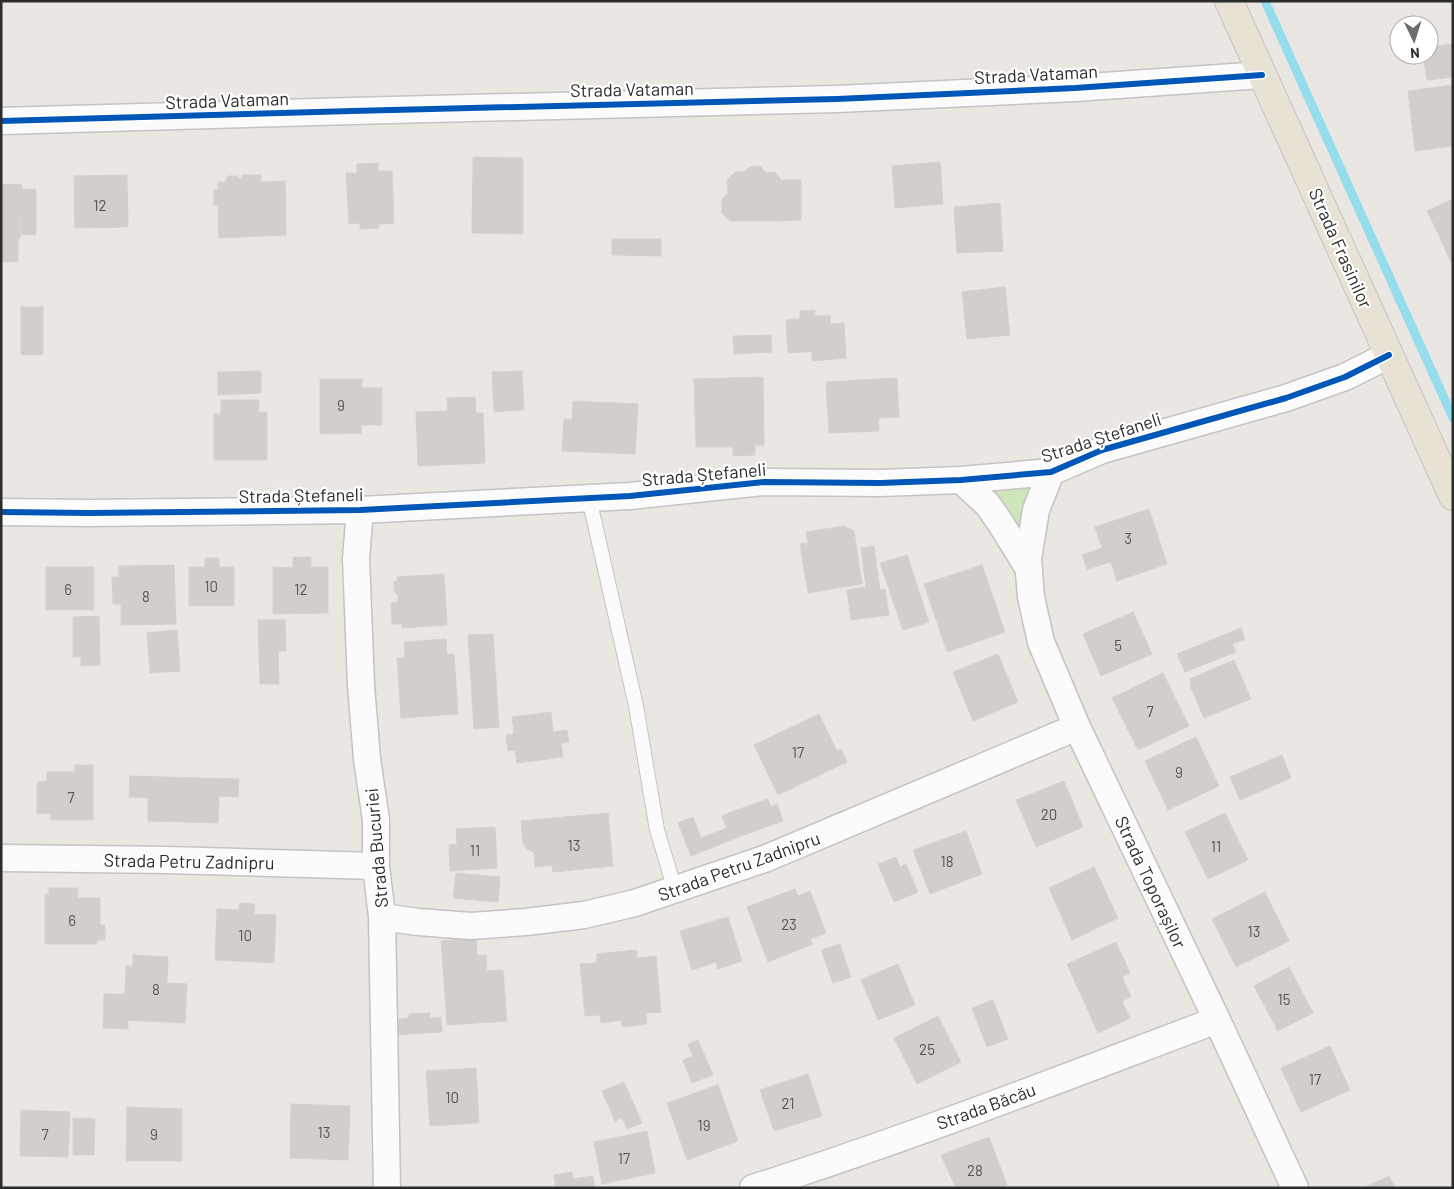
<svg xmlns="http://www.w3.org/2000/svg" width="1454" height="1189" font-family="Barlow,sans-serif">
  <rect width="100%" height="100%" fill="#eae6e2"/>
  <path fill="#cfe5bb" d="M1034 481 1023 535 982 485Z"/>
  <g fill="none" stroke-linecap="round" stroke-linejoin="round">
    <path stroke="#95dcec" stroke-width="9" d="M1265 1 1453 418"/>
  </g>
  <path fill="#d1cecb" stroke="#d5d2ce" d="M1453 44V77L1427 80 1423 55H1429V47Z
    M1453 85V146L1415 151 1408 91Z
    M473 157 523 158V234L472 233Z
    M940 162 943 204 895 208 892 166Z
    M378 163V171H392L394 223 379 224V228L360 229V223L349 224 346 173H357V164Z
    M760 166 766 173 775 172 781 180V221H730L722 213V199L728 193 727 180 735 172H744L750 167Z
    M127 175 128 227 75 228 74 176Z
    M242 175H261V182L285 181 286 235 219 238 218 205H214V190H218V182H225L228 176H237L242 180Z
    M781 180H801V220L781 221Z
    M1 184 22 185 20 238 1 236Z
    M22 189H36V235L21 234Z
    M1453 199V213L1433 223 1427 211Z
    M1000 203 1003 251 957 253 954 207Z
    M1453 213V264H1452L1433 223Z
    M1 236 18 237V262H1Z
    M612 239H661V256L612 255Z
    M1005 287 1010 335 967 339 962 292Z
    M21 307H43V355H21Z
    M815 310V316H830L832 350 788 353 786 320 800 319V311Z
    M844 323 846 358 812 361V352L832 350 830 324Z
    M771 335 772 352 734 354 733 336Z
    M261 371V393L218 395V372Z
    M522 371 524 410 494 412 492 372Z
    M763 377 764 445H755V455L733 456V447H696L694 379Z
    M897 378 899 417 879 418 877 379Z
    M320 379H362V388H382V425H361V433L320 434Z
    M877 379 879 431 829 433 826 382Z
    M475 397 476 413H483L485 463 418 466 416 412 448 411 447 398Z
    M221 400H259L258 412H267V460H214V414H221Z
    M573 401 638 404 635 454 562 451 564 419 572 420Z
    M1149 509 1167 564 1117 581 1111 562 1087 569 1082 555 1102 548 1095 527Z
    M844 526 854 531 862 584 808 593 800 544 808 543 806 532Z
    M874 546 880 590 885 589 889 615 851 620 847 590 866 587 861 548Z
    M907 555 929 622 903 630 880 563Z
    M293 557H311V567H328V613L273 614V567L293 568Z
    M205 558H219V567H234V606H189V567H205Z
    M174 565 176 624 121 625V604H113L112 577H119V566Z
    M982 565 1005 632 947 652 924 584Z
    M46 567H94V610H46Z
    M444 574 447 625 402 628V624H392L391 603 398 602V595L394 591V581H398L397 577Z
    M1133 612 1152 654 1101 676 1083 634Z
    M99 616 100 665 81 666V657H73V617Z
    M258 620H285L286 651H278L279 684H260Z
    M1241 628 1245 639 1232 644 1236 652 1185 672 1177 654Z
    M177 630 180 671 150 673 147 633Z
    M493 634 499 727 474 729 468 635Z
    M446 639 447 655 454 654 458 714 401 718 397 658H405L404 642Z
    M998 654 1018 702 973 721 953 672Z
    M1234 660 1251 699 1204 718 1191 688 1190 679Z
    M1163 673 1189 726 1138 750 1112 698Z
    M551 712 553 732 567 730 569 742 561 743 563 757 517 763 515 750 508 751 506 735 514 734 512 717Z
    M819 714 837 751 841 749 847 762 778 795 754 745Z
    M1196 737 1219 786 1168 810 1145 761Z
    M1282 755 1291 778 1240 800 1230 777Z
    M75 765H93V820H51V814L37 813V782L47 781V772H75Z
    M130 776 239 779 238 797 219 796 218 823 148 821V798L129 797Z
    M1064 781 1083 827 1036 847 1016 800Z
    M768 799 771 807 777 804 783 821 741 836 731 812Z
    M731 812 741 836 691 856 678 823 693 817 701 838 727 828 722 816Z
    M608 813 613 866 553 872 552 865 535 867 534 852 527 849 523 843 521 821Z
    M1225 813 1248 860 1208 879 1185 832Z
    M495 827 497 868 450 871 449 845 457 844 456 829Z
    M966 831 982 874 930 894 913 850Z
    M896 857 900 867 906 864 918 892 894 902 878 864Z
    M1094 867 1118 918 1072 940 1049 888Z
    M456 873 500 877 498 902 453 898Z
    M49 888H78V898H100V925H105V940H97V944H45V894H49Z
    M795 889 798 896 810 891 826 933 810 939 813 944 768 962 747 907Z
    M1265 892 1289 941 1236 967 1212 919Z
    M240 903 255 904 254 914 276 915 274 963 215 960 217 909 239 910Z
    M728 917 742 961 718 969 716 962 692 970 680 931Z
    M476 938 477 956 486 955 487 971 470 972V965L443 967 441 941Z
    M1116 942 1130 973 1122 977 1131 997 1122 1001 1130 1018 1098 1033 1067 964Z
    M840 944 851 977 833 983 821 950Z
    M636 950 637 958 656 956 661 1012 646 1013 647 1024 622 1027 621 1020 601 1023 600 1015 585 1016 580 964 597 963V954Z
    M133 955 168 957 167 983 187 984 185 1023 124 1020V1010L119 1009 120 994H125L126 966H133Z
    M898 964 915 1005 878 1020 861 980Z
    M470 965V972L503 970 507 1021 447 1025 443 967Z
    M1289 967 1313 1013 1278 1031 1254 986Z
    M104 994H120L119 1009 124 1010V1020H128V1029L103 1028Z
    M993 1000 1008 1039 987 1047 972 1008Z
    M430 1013V1018L441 1017 442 1032 396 1035 395 1020 409 1018V1014Z
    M938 1016 961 1062 917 1084 894 1038Z
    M698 1040 713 1075 692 1083 683 1060 693 1056 688 1044Z
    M1330 1046 1350 1090 1301 1112 1281 1068Z
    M476 1068 479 1123 430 1126 426 1071Z
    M808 1074 822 1116 774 1131 760 1090Z
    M624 1082 642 1123 627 1129 622 1118 615 1121 602 1091Z
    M718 1085 738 1141 687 1160 667 1103Z
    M291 1104 350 1106 348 1160 290 1158Z
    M127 1107 182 1109V1161H126Z
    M21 1110 70 1112 68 1157 20 1156Z
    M73 1118 95 1119 94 1155H73Z
    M647 1131 655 1173 602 1184 594 1142Z
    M989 1137 1007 1185 1001 1188H956L941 1155Z
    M572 1172 573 1179 593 1176 595 1188H556L554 1175Z
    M1389 1176 1395 1188H1363Z"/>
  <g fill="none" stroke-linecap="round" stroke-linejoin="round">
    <defs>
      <path id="lane" d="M589 498 636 706 657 830 675 890"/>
      <path id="street" d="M1 121 352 111 837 99 1075 88 1262 75
        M1051 472 1036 510 1028 559 1031 597 1041 642 1077 727 1217 1020 1295 1188
        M961 480 988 505 1001 524 1029 569
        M360 510 356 559 361 685 367 759 376 820V866L382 917 387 1188
        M1 512 88 513 360 510 630 496 764 482 880 483 961 480 1051 472 1102 450 1286 398 1345 377 1389 355
        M1 858 168 860 376 866
        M382 917 418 922 471 926 526 922 584 915 635 903 767 858 1077 727
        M753 1188C910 1138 1063 1078 1217 1020"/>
      <path id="primary" d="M1229 1 1453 496"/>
    </defs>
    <use href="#lane" stroke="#c4c3c3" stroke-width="16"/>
    <use href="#street" stroke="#c4c3c3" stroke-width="29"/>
    <use href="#primary" stroke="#c6c4c2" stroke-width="30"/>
    <use href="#lane" stroke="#fcfbfb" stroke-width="14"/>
    <use href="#street" stroke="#fcfbfb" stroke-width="26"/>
    <use href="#primary" stroke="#e7e2d4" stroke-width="28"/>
    <defs>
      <path id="cycleway" d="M1 121 352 111 837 99 1075 88 1262 75
        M1 512 88 513 360 510 630 496 764 482 880 483 961 480 1051 472 1102 450 1286 398 1345 377 1389 355"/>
    </defs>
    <use href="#cycleway" stroke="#fff" stroke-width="9"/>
    <use href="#cycleway" stroke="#0057b8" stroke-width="6"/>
  </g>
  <g text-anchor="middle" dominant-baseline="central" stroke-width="4.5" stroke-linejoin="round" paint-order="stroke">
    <g font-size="15" fill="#565554">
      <text x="100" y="205">12</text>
      <text x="341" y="405">9</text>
      <text x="1128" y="538">3</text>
      <text x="211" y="586">10</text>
      <text x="68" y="589">6</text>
      <text x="301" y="589">12</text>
      <text x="146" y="596">8</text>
      <text x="1118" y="645">5</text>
      <text x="1150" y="711">7</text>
      <text x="798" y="752">17</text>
      <text x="1179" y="772">9</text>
      <text x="71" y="797">7</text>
      <text x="1049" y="814">20</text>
      <text x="574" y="845">13</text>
      <text x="1216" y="846">11</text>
      <text x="475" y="850">11</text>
      <text x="947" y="861">18</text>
      <text x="72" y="920">6</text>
      <text x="789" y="924">23</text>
      <text x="1254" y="931">13</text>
      <text x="245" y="935">10</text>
      <text x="156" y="989">8</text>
      <text x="1284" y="999">15</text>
      <text x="927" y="1049">25</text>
      <text x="1315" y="1079">17</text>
      <text x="452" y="1097">10</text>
      <text x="788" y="1103">21</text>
      <text x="704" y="1125">19</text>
      <text x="324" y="1132">13</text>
      <text x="45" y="1134">7</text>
      <text x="154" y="1134">9</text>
      <text x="624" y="1158">17</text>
      <text x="975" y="1170">28</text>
    </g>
    <g font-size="18" fill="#2c2c2c" stroke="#fff">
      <text transform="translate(1036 74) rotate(-3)">Strada Vataman</text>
      <text transform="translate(632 89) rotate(-1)">Strada Vataman</text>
      <text transform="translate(227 100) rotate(-2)">Strada Vataman</text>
      <text transform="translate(1341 248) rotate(66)">Strada Frasinilor</text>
      <text transform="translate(1101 437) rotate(-18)">Strada Ștefaneli</text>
      <text transform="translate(704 474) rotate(-5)">Strada Ștefaneli</text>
      <text transform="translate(301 495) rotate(-1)">Strada Ștefaneli</text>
      <text transform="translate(376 848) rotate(-95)">Strada Bucuriei</text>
      <text transform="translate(189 861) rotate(1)">Strada Petru Zadnipru</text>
      <text transform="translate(739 866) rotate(-20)">Strada Petru Zadnipru</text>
      <text transform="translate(1151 882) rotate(65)">Strada Toporașilor</text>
      <text transform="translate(986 1106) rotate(-20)">Strada Băcău</text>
    </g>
  </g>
  <rect width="1454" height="1189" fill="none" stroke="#2c2c2c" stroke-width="5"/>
  <g transform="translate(1414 40) rotate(176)"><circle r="24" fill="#ffffff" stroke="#ababab"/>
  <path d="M0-4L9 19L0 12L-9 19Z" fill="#6e6d6c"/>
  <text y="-8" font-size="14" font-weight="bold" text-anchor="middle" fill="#2c2c2c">N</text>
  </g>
</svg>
